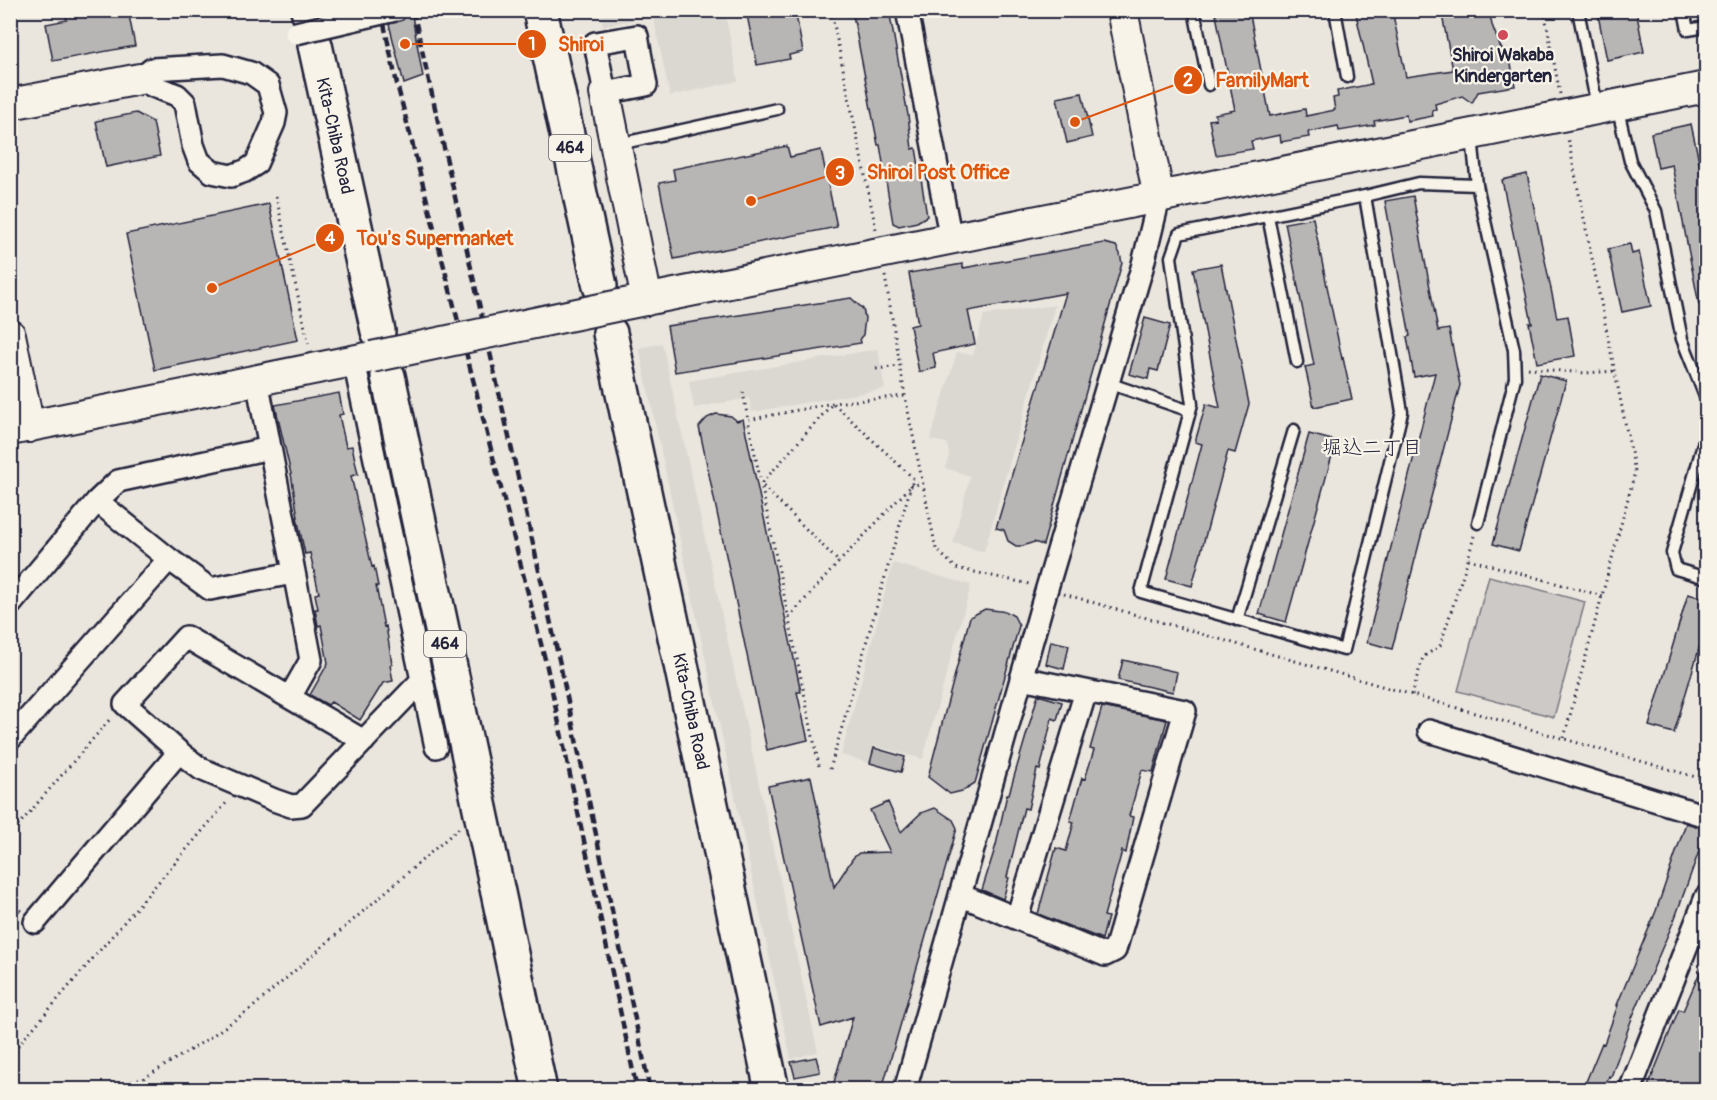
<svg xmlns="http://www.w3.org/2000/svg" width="1717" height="1100" font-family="Pangolin,'Klee One',sans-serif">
  <rect width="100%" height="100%" fill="#eae6de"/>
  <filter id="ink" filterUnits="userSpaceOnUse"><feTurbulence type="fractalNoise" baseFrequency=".0167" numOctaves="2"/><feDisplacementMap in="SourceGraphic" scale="12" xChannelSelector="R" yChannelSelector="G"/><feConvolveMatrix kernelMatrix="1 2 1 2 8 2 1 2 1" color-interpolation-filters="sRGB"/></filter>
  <g filter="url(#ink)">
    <path fill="#dbd8d2" d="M600 11H725L738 81 670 96 653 16 603 26Z
      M1055 305 984 552 953 543 970 476 945 468 949 455 947 443 930 440 957 352 973 355 984 315Z
      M662 343 818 1052 791 1059 639 348Z
      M878 349 885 389 752 412 749 398 694 408 689 381Z
      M893 563 971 585 923 759 874 746 869 763 841 755Z"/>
    <path fill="#cdc9c6" stroke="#787680" stroke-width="1.5" d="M1489 576 1585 602 1554 717 1458 691Z"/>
    <path fill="#b8b6b5" stroke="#22223b" stroke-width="1.5" d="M81 10H128L135 46 53 61 46 24 67 20 65 13Z
      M407 10H411L423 77 404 84 389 24 403 20Z
      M746 10H795L803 52 789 55 790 59 757 65Z
      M852 10H889L908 115 912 149 916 148 927 216 917 222 899 226 893 223 880 145H878Z
      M1215 10H1249L1270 116 1305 109 1306 116 1335 110 1333 98 1338 97 1337 91 1372 84 1355 10H1392L1406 77 1453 70 1441 10H1489L1492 25 1500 46 1511 64 1515 86 1478 92 1472 103 1462 96 1435 104 1436 109 1432 110 1433 116 1407 121 1406 115 1374 121 1375 125 1339 131 1338 126 1308 132 1309 137 1281 142 1280 135 1251 141 1253 149 1216 155 1209 120 1216 119 1215 114 1235 110Z
      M1597 10H1636L1644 52 1607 60Z
      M1082 93 1092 137 1067 143 1057 98Z
      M136 113 153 122 160 156 106 167 96 121Z
      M1691 124 1707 198V304L1699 305 1672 165 1658 168 1651 133Z
      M787 146 790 157 821 150 837 227 674 259 659 183 675 180 673 169Z
      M1527 174 1557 318 1568 316 1575 356 1537 363 1529 323H1532L1502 180Z
      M1413 196 1438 331 1449 329 1460 385 1392 649 1367 642 1435 373 1414 377 1407 337 1410 336 1385 201Z
      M269 204 298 340 155 370 126 234Z
      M1313 218 1342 359 1343 358 1352 399 1314 407 1305 367 1314 365 1285 223Z
      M1104 243 1116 246 1120 254 1122 263 1043 545 1034 542 1023 546H1016L1008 541 1004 530 996 528 1066 293 968 311 975 344 933 353 936 368 919 372 910 326 918 324 909 273 963 264V268Z
      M1630 244 1632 254 1639 252 1651 306 1622 312 1608 249Z
      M1221 264 1249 404 1235 453 1228 451 1192 586 1166 579 1202 444 1195 442 1206 404 1220 408 1193 269Z
      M851 298 863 309 865 318 863 335 860 338 861 343 675 372 667 326Z
      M1145 318 1170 325 1158 371 1150 369 1148 379 1129 374Z
      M1540 374 1566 381 1519 551 1493 544Z
      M339 393 343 414 339 415 346 447 352 446 358 474 351 476 372 567 374 566 378 586H376L384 627 386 626 392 664 390 665 393 681 383 683 360 720 331 702 328 705 310 695 328 663 321 625 318 626 315 609H318L315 594 319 593 310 553 305 554 297 517H298L291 474 275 405Z
      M716 414 731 416 737 421 743 419 801 692H797L808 740 767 750 699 427 707 418Z
      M1309 434 1336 441 1286 622 1259 614Z
      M1688 594 1707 599V622L1674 733 1649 726Z
      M985 609 1007 612 1014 616 1019 626 975 783 962 791 950 794 928 777 970 617Z
      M1051 641 1069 645 1064 669 1046 664Z
      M1123 660 1177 672 1173 692 1118 680Z
      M1038 695 1062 702 1057 720 1052 718 1040 770 1037 769 1028 809 1024 808 1007 877 1009 878 1003 899 982 890 996 845 1007 794H1009Z
      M1102 707 1167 720 1153 772 1142 770 1129 816 1133 817 1126 853 1122 851 1104 916 1108 917 1102 939 1038 914 1056 848 1066 851 1074 822 1070 821 1082 778 1085 779 1094 750 1090 749Z
      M874 748 905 757 901 772 870 763Z
      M811 777 834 887 853 858 859 853 890 852 870 810 888 802 901 832 921 813 935 808 953 820 957 828 882 1089H832L853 1017 821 1027 768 786Z
      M1686 823 1707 829 1675 918 1632 1018 1611 1077 1609 1076 1604 1089H1583L1602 1043 1604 1044 1618 1005H1617L1656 911Z
      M1707 956V1089H1647L1679 1009 1683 1011Z
      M816 1057 820 1072 795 1077 791 1062Z"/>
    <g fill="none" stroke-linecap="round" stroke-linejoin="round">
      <defs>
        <path id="lane" d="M1194 10 1209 85
          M1335 10 1347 77
          M1578 10 1597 106
          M1684 10 1688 30 1706 27
          M1617 106 1630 161 1656 211 1682 339 1706 399
          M619 144 777 109
          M1477 185 1514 350 1515 378 1478 523
          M1365 196 1402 412 1344 650 1141 592 1192 404 1171 257 1179 234Z
          M1365 196 1419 183 1477 185 1472 137
          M1268 216 1297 362
          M1108 383 1190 411
          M1706 434 1672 553 1676 569 1706 578
          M1237 620 1294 430"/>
        <path id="street" d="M907 10 951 240
          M637 36 646 85 605 93 595 43Z
          M223 65 251 73 268 85 276 113 274 123 256 164 245 171 231 176 212 172 199 161 193 145 185 103 177 95 153 86 140 79 152 69Z
          M354 361 422 680 302 805 291 806 274 800 201 769 179 752 125 704 186 637 364 741
          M257 380 311 660 290 697
          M270 448 118 481 97 501 169 559 210 589 293 573
          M10 605 97 501
          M422 680 436 747
          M1429 731 1706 816
          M10 739 169 559
          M960 895 1105 955 1115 950 1185 711 1021 678
          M1017 918 1086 691
          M35 922 179 752
          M905 1090 1042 605 1142 268 1159 198
          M1630 1090 1706 897"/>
        <path id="secondary" d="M1122 10 1159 198
          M605 93 647 300
          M10 104 140 79
          M620 305 1706 87
          M10 335 29 427
          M10 430 372 357"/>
        <g id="highway">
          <path d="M308 10 309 14"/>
          <path d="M540 10 600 286"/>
          <path id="s1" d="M315 45 378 331"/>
          <path id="s2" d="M610 333 772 1090"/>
          <path d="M388 376 540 1090"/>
        </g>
      </defs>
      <use href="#lane" stroke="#22223b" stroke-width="15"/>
      <use href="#street" stroke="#22223b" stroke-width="26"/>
      <use href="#secondary" stroke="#22223b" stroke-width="34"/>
      <use href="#highway" stroke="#22223b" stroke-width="38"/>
      <path stroke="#22223b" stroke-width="3" stroke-dasharray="1.5 4.5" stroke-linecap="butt" d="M831 10 876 229
        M1544 10 1560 94
        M276 196 309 346
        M885 276 905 396 936 549 956 568 1029 584
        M1528 368 1585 373 1616 371
        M876 369 900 366
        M743 392 748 420
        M1474 536 1468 559 1603 596
        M1064 594 1706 780
        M789 617 839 562 761 484 833 403 914 479 911 486 839 562
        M1412 695 1423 657 1440 646 1468 559
        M1564 738 1635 472 1568 139
        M819 766 748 420 833 403 905 396
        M830 769 911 486 923 483
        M10 835 111 718
        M10 903 21 911
        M10 1055 228 801
        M104 1090 106 1087 143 1079 203 1042 252 1008 459 828"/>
      <use href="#lane" stroke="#f7f3e8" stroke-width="10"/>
      <use href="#street" stroke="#f7f3e8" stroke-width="21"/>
      <use href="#secondary" stroke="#f7f3e8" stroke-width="30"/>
      <use href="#highway" stroke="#f7f3e8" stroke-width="33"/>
      <path stroke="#22223b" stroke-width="4.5" stroke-dasharray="9 4.5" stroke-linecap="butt" d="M381 10 397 84 547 667 637 1090
        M413 10 560 664 650 1090"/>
      <defs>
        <path id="street-bridge" d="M296 33 395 10"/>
        <path id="secondary-bridge" d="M372 357 620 305"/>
      </defs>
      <use href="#street-bridge" stroke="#22223b" stroke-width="26" stroke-linecap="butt"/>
      <use href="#secondary-bridge" stroke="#22223b" stroke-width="34" stroke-linecap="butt"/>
      <use href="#street-bridge" stroke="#f7f3e8" stroke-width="21"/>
      <use href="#secondary-bridge" stroke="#f7f3e8" stroke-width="30"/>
    </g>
  </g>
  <circle fill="#d1495b" stroke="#f7f3e8" stroke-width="2" cx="1503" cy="35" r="6"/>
  <g text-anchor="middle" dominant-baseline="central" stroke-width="4.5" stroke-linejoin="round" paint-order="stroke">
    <g fill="#f7f3e8" stroke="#62616f" stroke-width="1.5">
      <rect x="549" y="135" width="42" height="26" rx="4.5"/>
      <rect x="424" y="631" width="42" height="26" rx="4.5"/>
    </g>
    <g font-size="16" font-weight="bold" fill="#22223b">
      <text x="570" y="148">464</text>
      <text x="445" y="644">464</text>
    </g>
    <g font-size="18" font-weight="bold" fill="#22223b" stroke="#f7f3e8">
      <text x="1503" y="55">Shiroi Wakaba<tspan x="1503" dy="21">Kindergarten</tspan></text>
    </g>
    <g font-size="18" fill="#22223b" stroke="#f7f3e8">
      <text stroke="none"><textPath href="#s1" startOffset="93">Kita-Chiba Road</textPath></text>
      <text stroke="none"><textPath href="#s2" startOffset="387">Kita-Chiba Road</textPath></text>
    </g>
    <g font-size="20" fill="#22223b" stroke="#f7f3e8">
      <text x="1372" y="447">堀込二丁目</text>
    </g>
  </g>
  <path fill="none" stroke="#de560e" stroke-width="2" d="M405 44L532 44M1075 122L1188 80M751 201L840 172M212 288L330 238"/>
  <g fill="#de560e" stroke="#f7f3e8" stroke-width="2">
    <circle cx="405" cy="44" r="6"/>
    <circle cx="1075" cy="122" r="6"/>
    <circle cx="751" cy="201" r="6"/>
    <circle cx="212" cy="288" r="6"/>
    <circle cx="532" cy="44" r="15"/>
    <circle cx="1188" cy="80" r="15"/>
    <circle cx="840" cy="172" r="15"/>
    <circle cx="330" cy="238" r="15"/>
  </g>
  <g font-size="18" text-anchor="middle" font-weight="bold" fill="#fff">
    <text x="532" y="50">1</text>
    <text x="1188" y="86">2</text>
    <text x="840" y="179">3</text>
    <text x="330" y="244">4</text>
  </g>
  <g font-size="20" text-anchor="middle" font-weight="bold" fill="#de560e" stroke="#f7f3e8" stroke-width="4.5" stroke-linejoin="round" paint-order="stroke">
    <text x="581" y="51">Shiroi</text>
    <text x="1262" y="87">FamilyMart</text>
    <text x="938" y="179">Shiroi Post Office</text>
    <text x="435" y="245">Tou's Supermarket</text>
  </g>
  <rect width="1717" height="1100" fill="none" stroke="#f7f3e8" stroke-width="36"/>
  <rect x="18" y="18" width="1681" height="1064" fill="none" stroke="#22223b" stroke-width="2" filter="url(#ink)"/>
</svg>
